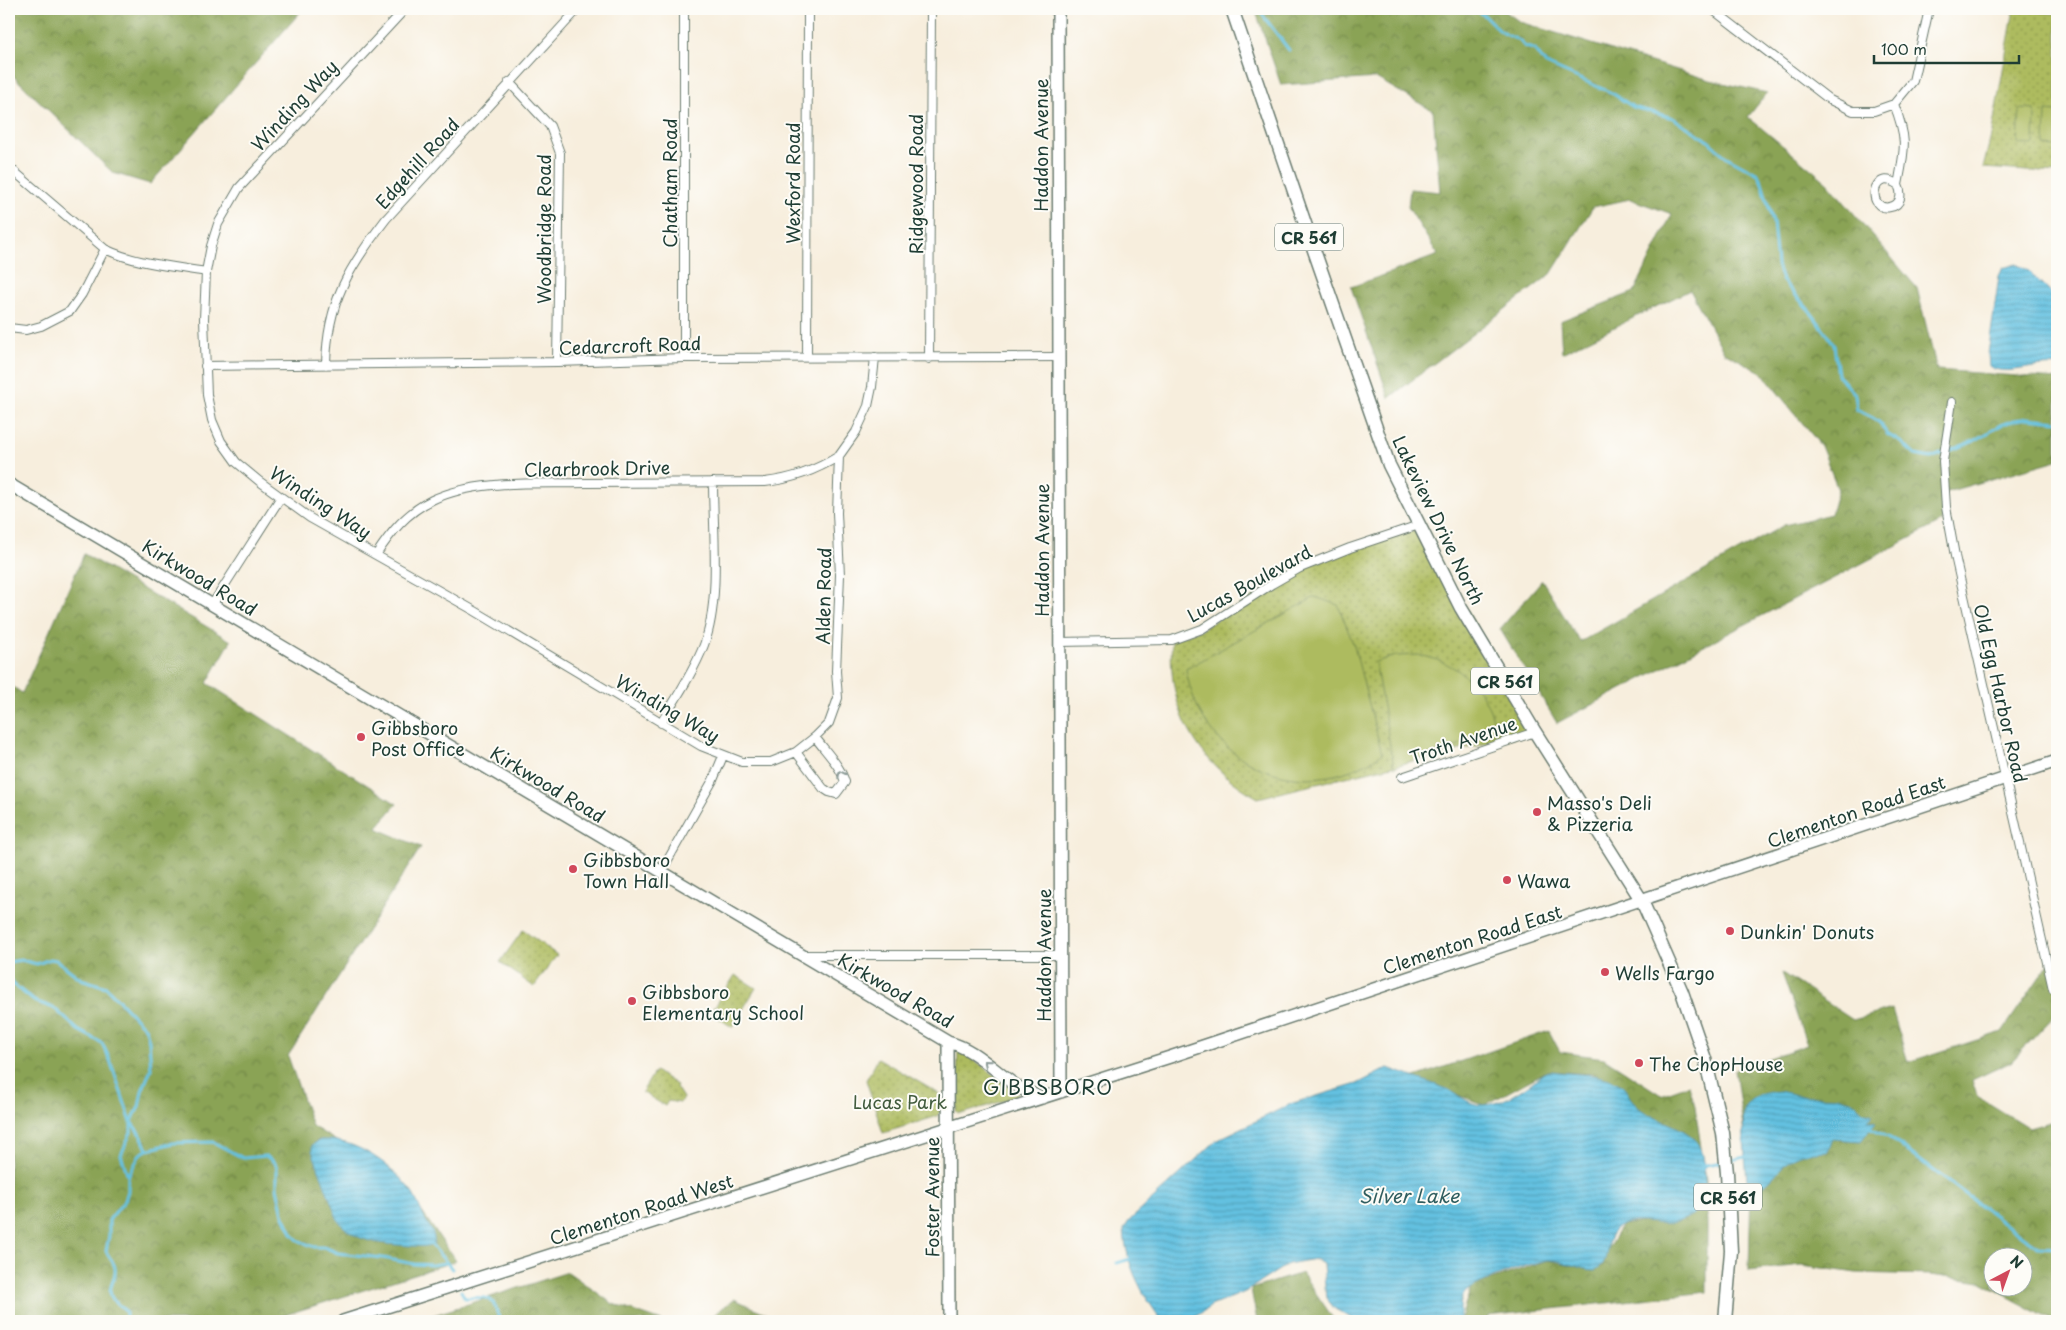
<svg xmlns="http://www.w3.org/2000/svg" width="2066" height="1330" font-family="'Playpen Sans',sans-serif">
  <defs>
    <pattern id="forest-crowns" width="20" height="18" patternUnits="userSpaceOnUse" patternTransform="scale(1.25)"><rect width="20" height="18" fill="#8aa355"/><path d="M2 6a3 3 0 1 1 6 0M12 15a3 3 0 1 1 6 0" fill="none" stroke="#708647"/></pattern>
    <pattern id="park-dots" width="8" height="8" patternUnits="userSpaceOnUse" patternTransform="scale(1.25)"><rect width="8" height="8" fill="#adbb5e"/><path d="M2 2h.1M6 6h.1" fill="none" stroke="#8c994e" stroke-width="1.8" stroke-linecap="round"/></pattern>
    <pattern id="water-rules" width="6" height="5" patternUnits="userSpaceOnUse" patternTransform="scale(1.25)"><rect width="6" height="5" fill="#63c1e1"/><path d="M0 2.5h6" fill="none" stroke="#519eb7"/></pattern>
  </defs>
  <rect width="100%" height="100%" fill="#fdfcf7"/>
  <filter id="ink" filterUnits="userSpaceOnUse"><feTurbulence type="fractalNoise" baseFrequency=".02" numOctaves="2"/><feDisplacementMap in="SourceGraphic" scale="10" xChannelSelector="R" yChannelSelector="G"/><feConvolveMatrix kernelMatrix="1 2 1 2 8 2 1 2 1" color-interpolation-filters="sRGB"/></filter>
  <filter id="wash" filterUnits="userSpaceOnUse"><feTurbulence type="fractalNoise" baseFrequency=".0096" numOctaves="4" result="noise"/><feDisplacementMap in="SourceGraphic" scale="20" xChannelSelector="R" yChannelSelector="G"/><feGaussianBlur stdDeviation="1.12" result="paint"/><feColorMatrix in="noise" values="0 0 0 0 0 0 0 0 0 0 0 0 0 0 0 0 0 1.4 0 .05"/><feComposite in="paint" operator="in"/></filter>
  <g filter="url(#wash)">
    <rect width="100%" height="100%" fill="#f7eedd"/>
    <path fill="url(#forest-crowns)" stroke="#547044" fill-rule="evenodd" d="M9 9H303L150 184 113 173 9 72Z
      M1255 9H1502L1520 22 1710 80 1767 93 1748 117 1828 183 1917 288 1937 370 2057 379V460L1940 494 1943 521 1557 723 1500 629 1542 580 1580 642 1784 525 1831 514 1838 489 1821 446 1761 372 1724 352 1690 290 1562 353 1560 321 1634 292 1672 214 1630 199 1593 207 1551 274 1389 398 1351 287 1438 255 1408 207 1410 189 1440 192 1433 111 1376 78 1281 85Z
      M84 554 231 641 207 683 397 804 376 828 421 847 288 1056 312 1126 400 1180 456 1261 266 1321H9V684L22 693Z
      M2057 960V1013L2011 1062 1972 1080 1977 1096 2029 1128 2057 1120V1321H2053L1981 1282 1930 1275 1856 1273 1801 1265 1749 1271 1751 1183 1735 1070 1807 1045 1782 973 1853 1020 1892 1009 1908 1062 2002 1032 2049 963ZM1994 1258H2024V1288H1994Z
      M1549 1031 1560 1052 1604 1058 1661 1095 1689 1085 1695 1106 1702 1155 1593 1074 1547 1071 1485 1105 1412 1078Z
      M1703 1160 1707 1186V1292L1488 1316 1487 1321H1460L1471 1287 1548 1260 1594 1270 1622 1225 1691 1215Z
      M568 1272 613 1304 662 1321H415Z
      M1302 1273 1335 1321H1257L1251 1289Z
      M734 1299 783 1321H706Z"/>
    <path fill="url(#park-dots)" stroke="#667c49" d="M2014 9 2057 14V173L1983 168 1991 136Z
      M1419 525 1535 732 1258 798C1198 765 1166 709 1172 640L1202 629 1300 568Z
      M523 930 557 955 534 987 500 962Z
      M735 975 756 988 732 1027 711 1013Z
      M958 1048 1018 1092V1095L1016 1097 965 1113H958L956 1111Z
      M878 1058 941 1095V1109L938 1116 883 1133 866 1080Z
      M655 1071 677 1085 676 1087 683 1098 680 1103 668 1101 665 1106 642 1092Z"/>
    <path fill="#adbb5e" stroke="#667c49" d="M2020 109 2035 110 2034 145 2018 144Z
      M2046 111 2057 112V147L2045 146Z
      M1315 597 1338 605 1354 646 1382 754C1302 809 1201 764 1186 669Z
      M1418 655C1460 662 1489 690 1496 732L1394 767 1375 662 1396 656Z"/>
    <path fill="url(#water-rules)" stroke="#417f8a" d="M2016 264 2029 271 2057 299V366C2038 363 2002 377 1989 366L1988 354 1999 276 2003 268Z
      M1388 1068C1406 1075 1424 1080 1442 1087 1457 1092 1467 1105 1483 1105 1501 1105 1520 1091 1534 1081 1538 1078 1544 1071 1550 1071 1556 1071 1562 1073 1568 1073 1585 1075 1601 1074 1616 1082 1628 1087 1629 1100 1638 1107 1660 1126 1701 1125 1704 1162 1705 1180 1709 1203 1692 1215 1665 1233 1642 1215 1622 1225 1598 1238 1615 1262 1595 1270 1579 1270 1565 1260 1549 1260 1535 1261 1470 1284 1464 1294 1459 1301 1460 1313 1460 1321H1357L1335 1309 1326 1298 1323 1264 1315 1259 1288 1264 1245 1292 1211 1306 1189 1321H1162C1141 1292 1126 1266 1124 1229L1129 1221 1217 1140 1293 1103 1357 1084Z
      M1779 1091 1807 1097 1820 1096 1841 1097 1854 1102 1863 1111 1873 1114 1868 1120 1876 1122 1861 1141 1833 1139 1828 1151C1815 1152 1800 1152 1790 1160 1777 1169 1770 1187 1753 1189L1747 1185V1181C1746 1168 1741 1115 1745 1107 1751 1095 1767 1092 1779 1091Z
      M320 1140C354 1137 395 1166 413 1194 417 1201 420 1208 423 1215 427 1224 436 1233 434 1243 427 1248 419 1246 411 1246 385 1244 352 1244 337 1218L312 1151V1145Z"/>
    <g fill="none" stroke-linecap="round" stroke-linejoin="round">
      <path stroke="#63c1e1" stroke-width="3" d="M1258 9 1289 50
        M1474 9 1485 16 1501 32 1520 41 1524 46 1535 50 1546 64 1612 93 1633 107 1673 118 1706 139 1725 156 1758 174 1762 183 1773 222 1777 265 1782 280 1809 310 1828 335 1834 345 1838 375 1855 394 1857 410 1873 418 1880 423 1887 434 1902 443 1915 455 1931 458 1974 441 2003 424 2015 420 2029 418 2057 421
        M9 962 21 960 37 964 50 959 56 960 81 979 106 987 146 1029 149 1041 151 1069 142 1091 139 1107 131 1122 142 1137 147 1150
        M9 974 13 984 34 1001 54 1008 78 1030 102 1043 110 1060 131 1122V1132L121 1155 128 1176V1191L125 1200 109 1220V1236L106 1251C108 1257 114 1261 115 1268 117 1279 106 1288 112 1298 116 1304 122 1307 126 1312V1321
        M1869 1128 1890 1138 2023 1237 2038 1247 2057 1248
        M1728 1161 1749 1156
        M1701 1166 1722 1162
        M128 1176 140 1154 147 1150 173 1143 213 1142 243 1158 266 1156 275 1163 277 1168V1188L283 1214 293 1235 298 1240 314 1247H324L338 1253 383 1258 414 1264 432 1265 445 1263
        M430 1243 452 1269
        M1117 1263 1130 1259
        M461 1291 465 1298C492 1297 492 1295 500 1321
        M935 1321 939 1320"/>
    </g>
  </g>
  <g filter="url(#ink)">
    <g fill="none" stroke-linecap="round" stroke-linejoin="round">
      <defs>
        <path id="street" d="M405 9 239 188 218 224 211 246 206 272 204 319 207 395 212 420 221 441 236 462 259 481 310 518 475 611 701 746 742 762H771L796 752 815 737 829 723 838 698 836 671 840 575 837 513 839 456 856 432 868 406 872 387 875 357
          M1712 9 1830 100 1853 111H1874L1894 104 1913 81 1929 9
          M509 82 550 126 560 153 557 362
          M1894 104C1908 140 1905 148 1898 185 1871 166 1866 212 1890 207 1902 205 1902 193 1898 185
          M9 167 105 249C136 264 172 266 206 272
          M9 328 26 330 41 326 70 311 82 294 105 249
          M807 357 808 9
          M684 358V9
          M929 359 931 9
          M326 365C327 302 349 267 386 219L578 9
          M205 366 557 362 684 358 1057 357
          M1952 402 1943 461 1946 507 1955 556 2053 989
          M376 555C391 532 406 513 432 500 476 479 538 484 586 483 646 483 705 482 765 482 793 479 815 471 839 456
          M212 605 281 497
          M1059 642 1172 640 1202 629 1272 584 1300 568 1350 548 1419 525
          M661 723C676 698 693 673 704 645 721 600 713 531 713 482
          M796 752 823 788 829 792 836 794 845 782C840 765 825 751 815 737
          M1402 777 1535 732
          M661 872 713 780 723 756
          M804 955H1060"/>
        <path id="secondary" d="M1058 9 1061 1092
          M9 484 874 998 948 1042C975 1049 992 1069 1014 1084 1022 1090 1033 1094 1042 1098
          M948 1042 949 1321
          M343 1321 1170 1057 2057 761"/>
        <path id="primary" d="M1232 9 1315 253 1389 465 1461 608 1535 732 1642 901 1682 992 1705 1059 1723 1133 1727 1173 1731 1251 1725 1321"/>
      </defs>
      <use href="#street" stroke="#6b7b6f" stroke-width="10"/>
      <use href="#secondary" stroke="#6b7b6f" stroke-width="14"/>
      <use href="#primary" stroke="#6b7b6f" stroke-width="15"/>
      <use href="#street" stroke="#fff" stroke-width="8"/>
      <use href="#secondary" stroke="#fff" stroke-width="11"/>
      <use href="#primary" stroke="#fff" stroke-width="12"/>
    </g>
    <defs><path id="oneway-chevron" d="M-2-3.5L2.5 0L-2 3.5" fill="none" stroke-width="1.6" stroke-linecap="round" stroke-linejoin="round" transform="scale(1.25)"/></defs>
    <g stroke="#8f9e9a">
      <use href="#oneway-chevron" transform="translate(841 774) rotate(-117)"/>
      <use href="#oneway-chevron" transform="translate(987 1063) rotate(-140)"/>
    </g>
  </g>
  <g fill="#d1495b" stroke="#fdfcf7" stroke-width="2">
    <circle cx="361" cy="737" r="5"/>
    <circle cx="1537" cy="812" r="5"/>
    <circle cx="573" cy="869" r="5"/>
    <circle cx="1507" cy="880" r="5"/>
    <circle cx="1730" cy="931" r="5"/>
    <circle cx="1605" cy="972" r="5"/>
    <circle cx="632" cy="1001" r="5"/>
    <circle cx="1639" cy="1063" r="5"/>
  </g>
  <g text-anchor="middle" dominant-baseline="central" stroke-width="4" stroke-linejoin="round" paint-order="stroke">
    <g fill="#fdfcf7" stroke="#62766e" stroke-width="1">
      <rect x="1275" y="223.5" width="68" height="27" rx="4"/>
      <rect x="1471" y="667.5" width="68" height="27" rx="4"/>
      <rect x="1694" y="1183.5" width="68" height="27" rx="4"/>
    </g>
    <g font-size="16" font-weight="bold" fill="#1f3d34">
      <text x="1309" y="237">CR 561</text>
      <text x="1505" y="681">CR 561</text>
      <text x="1728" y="1197">CR 561</text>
    </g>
    <g font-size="18" fill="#1f3d34" stroke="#fdfcf7">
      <text transform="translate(294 105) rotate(-47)">Winding Way</text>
      <text transform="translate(1040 145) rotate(-90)">Haddon Avenue</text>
      <text transform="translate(417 163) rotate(-48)">Edgehill Road</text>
      <text transform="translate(669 183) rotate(-90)">Chatham Road</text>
      <text transform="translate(792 183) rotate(-90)">Wexford Road</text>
      <text transform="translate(915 184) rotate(-90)">Ridgewood Road</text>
      <text transform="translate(543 229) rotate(-90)">Woodbridge Road</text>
      <text transform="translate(630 345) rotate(-2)">Cedarcroft Road</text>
      <text transform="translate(597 468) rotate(-1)">Clearbrook Drive</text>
      <text transform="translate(321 502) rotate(33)">Winding Way</text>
      <text transform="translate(1439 520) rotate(64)">Lakeview Drive North</text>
      <text transform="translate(1041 550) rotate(-90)">Haddon Avenue</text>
      <text transform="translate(200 577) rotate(31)">Kirkwood Road</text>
      <text transform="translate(1249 583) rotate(-29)">Lucas Boulevard</text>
      <text transform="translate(823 596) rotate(-89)">Alden Road</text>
      <text transform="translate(2001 693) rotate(77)">Old Egg Harbor Road</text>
      <text transform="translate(668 708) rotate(30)">Winding Way</text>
      <text transform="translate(1463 740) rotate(-19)">Troth Avenue</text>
      <text transform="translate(548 784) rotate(31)">Kirkwood Road</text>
      <text transform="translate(1856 811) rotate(-19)">Clementon Road East</text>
      <text transform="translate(1472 939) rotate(-18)">Clementon Road East</text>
      <text transform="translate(1043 955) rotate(-90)">Haddon Avenue</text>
      <text transform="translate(896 990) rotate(30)">Kirkwood Road</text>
      <text transform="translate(931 1197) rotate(-90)">Foster Avenue</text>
      <text transform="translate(641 1209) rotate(-18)">Clementon Road West</text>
    </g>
    <g font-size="18" fill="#1f3d34" stroke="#fdfcf7" text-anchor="start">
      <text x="371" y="727">Gibbsboro<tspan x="371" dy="21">Post Office</tspan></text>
      <text x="1547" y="802">Masso's Deli<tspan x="1547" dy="21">&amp; Pizzeria</tspan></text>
      <text x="583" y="859">Gibbsboro<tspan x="583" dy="21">Town Hall</tspan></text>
      <text x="1517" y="880">Wawa</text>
      <text x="1740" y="931">Dunkin' Donuts</text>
      <text x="1615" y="972">Wells Fargo</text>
      <text x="642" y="991">Gibbsboro<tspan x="642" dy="21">Elementary School</tspan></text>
      <text x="1649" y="1063">The ChopHouse</text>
    </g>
    <g font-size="18" fill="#425c3e" stroke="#fdfcf7">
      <text x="900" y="1101">Lucas Park</text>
    </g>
    <g font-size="19" font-style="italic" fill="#305e5f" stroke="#fdfcf7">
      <text x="1409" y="1195">Silver Lake</text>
    </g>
    <g font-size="20" letter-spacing="1" fill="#1f3d34" stroke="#fdfcf7">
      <text x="1048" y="1087">GIBBSBORO</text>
    </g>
  </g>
  <rect width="2066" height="1330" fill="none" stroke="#fdfcf7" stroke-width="30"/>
  <g transform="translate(2008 1272) rotate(41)"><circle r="24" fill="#fdfcf7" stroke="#a4b0a9"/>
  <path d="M0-4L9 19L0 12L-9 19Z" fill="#d1495b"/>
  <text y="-8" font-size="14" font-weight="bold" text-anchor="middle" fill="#1f3d34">N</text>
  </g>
  <path d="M1874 55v8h145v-8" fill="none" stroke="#1f3d34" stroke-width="2.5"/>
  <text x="1881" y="55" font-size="15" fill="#1f3d34" stroke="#fdfcf7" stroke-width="4" paint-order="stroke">100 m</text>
</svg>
